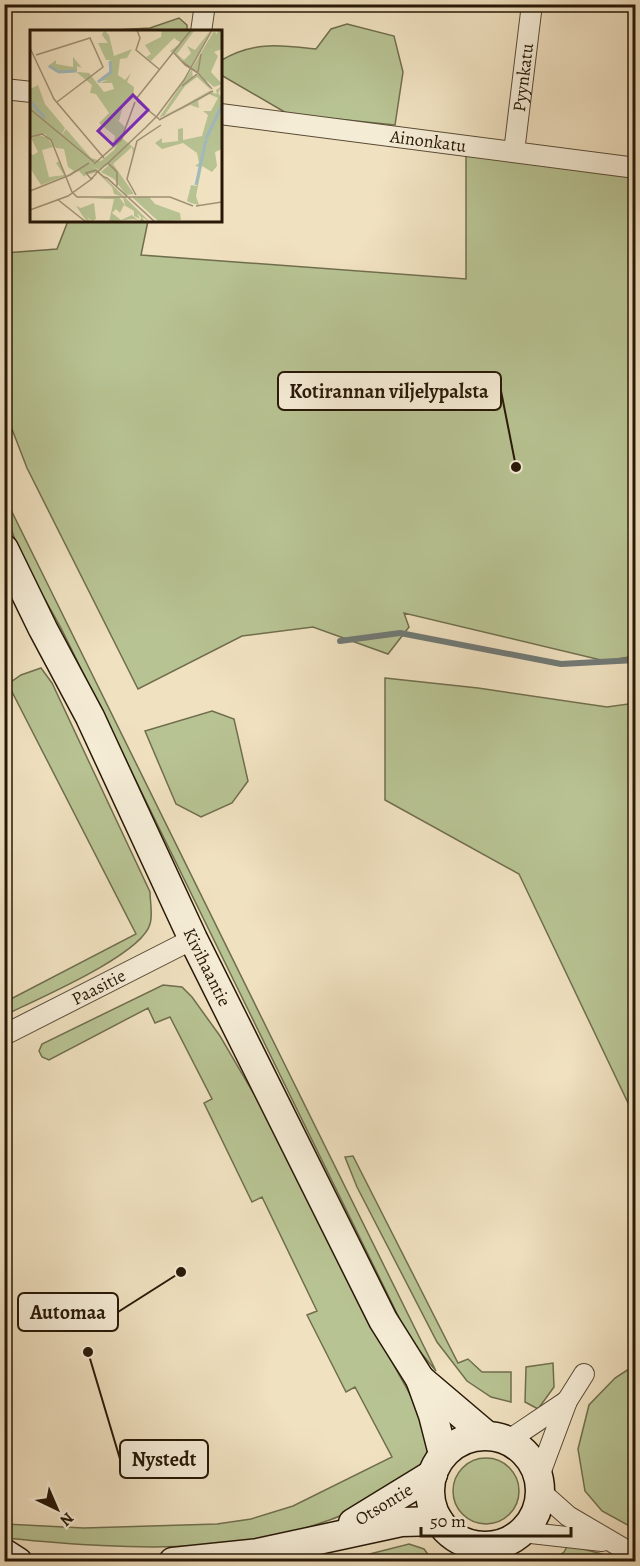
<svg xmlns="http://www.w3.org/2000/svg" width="640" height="1566" font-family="Alegreya,serif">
  <rect width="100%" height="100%" fill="#f0e1c0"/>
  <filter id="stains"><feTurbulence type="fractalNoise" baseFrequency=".00333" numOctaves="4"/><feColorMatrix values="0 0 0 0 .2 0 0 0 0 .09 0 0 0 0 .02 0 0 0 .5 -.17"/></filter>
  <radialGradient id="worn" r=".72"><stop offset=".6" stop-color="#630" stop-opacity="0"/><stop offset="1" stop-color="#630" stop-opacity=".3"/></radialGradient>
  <path fill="#b8c393" stroke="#706e4d" stroke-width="1.5" d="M179 18 187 25V31H98L150 28Z
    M347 24 394 36 403 72 395 125 288 114 221 75 220 61C254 41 279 45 316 49L331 29Z
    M466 154 635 175V656L605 661 404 613 409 627 388 654 313 627 242 636 138 689 27 468 5 411V253L57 249 68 221H148L141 255 466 279Z
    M4 492 13 514 436 1371 409 1338 63 632C42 592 5 538 4 492Z
    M41 668 52 683 150 892C150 901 153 915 150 924 142 955 35 1000 5 1015V1002L136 934 8 684 21 675Z
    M385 678 478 688 607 707 635 703V1181L629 1105 519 874 385 800Z
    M212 711 234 719 248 781 232 803 201 817 176 804 145 731Z
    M163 985 182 987 192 997 220 1036 286 1149 355 1295 428 1427C435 1464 414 1475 386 1493 275 1561 130 1550 5 1538V1524L84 1528 217 1524 251 1519 293 1506 392 1457 355 1387 346 1392 307 1315 317 1311 262 1197 252 1202 204 1103 212 1099 170 1017 155 1023 148 1008 49 1060 42 1057 39 1051 42 1044Z
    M353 1156 458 1363 468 1359 482 1372H511V1402L491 1397 467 1381 437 1342 357 1187 345 1157Z
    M553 1363 554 1387 538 1409 525 1402 526 1367Z
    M635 1365V1529L602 1511 585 1491 578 1449 589 1405 615 1378Z
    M453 1491a33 33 0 1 1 66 0a33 33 0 1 1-66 0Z
    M409 1544 424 1549 433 1561H342Z
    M568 1545 602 1554 615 1561 550 1562 564 1552Z"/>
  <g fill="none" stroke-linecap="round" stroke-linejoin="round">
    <path stroke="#707975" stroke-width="6" d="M340 641 400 633 561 664 636 660"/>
    <defs>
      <g id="minor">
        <path d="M201 32 205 4"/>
        <path d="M4 89 32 92"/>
        <path id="s1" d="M220 114 636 168"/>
        <path id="s2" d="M514 152 532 4"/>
        <path id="s3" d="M4 1035 193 939"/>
        <path d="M509 1440 567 1401"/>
        <path d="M539 1476 567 1401 584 1374"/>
        <path d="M541 1492 568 1516 636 1556"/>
        <path d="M522 1532 602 1541"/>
      </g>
      <g id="secondary">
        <path id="s4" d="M4 549 43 629 90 717 193 939 383 1320 420 1379 433 1415 443 1454"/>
        <path d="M420 1379 486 1435"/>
        <circle cx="485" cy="1491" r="55"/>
        <path id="s5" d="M353 1523 433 1474"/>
        <path d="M4 1553 18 1562"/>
        <path d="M173 1562 258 1553 401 1522 439 1521"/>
      </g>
    </defs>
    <use href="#minor" stroke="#594a35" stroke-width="22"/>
    <use href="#secondary" stroke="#271807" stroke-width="31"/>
    <use href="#minor" stroke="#f5ecd6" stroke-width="20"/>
    <use href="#secondary" stroke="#f5ecd6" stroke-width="28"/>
  </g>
  <g text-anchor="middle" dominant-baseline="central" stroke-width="4.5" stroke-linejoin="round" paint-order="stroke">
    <g font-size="18" fill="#271807" stroke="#f5ecd6">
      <text stroke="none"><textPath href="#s2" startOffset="75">Pyynkatu</textPath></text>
      <text stroke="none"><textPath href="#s1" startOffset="210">Ainonkatu</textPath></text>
      <text stroke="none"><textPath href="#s4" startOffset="465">Kivihaantie</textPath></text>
      <text stroke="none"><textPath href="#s3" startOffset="106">Paasitie</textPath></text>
      <text stroke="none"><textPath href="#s5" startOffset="36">Otsontie</textPath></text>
    </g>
  </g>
  <g transform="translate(30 30)">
    <rect width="192" height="192" fill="#f0e1c0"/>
    <path d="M74 0 79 5 84 26 102 19 97 28 90 29 88 45 95 50 101 43 97 52 104 57 103 68 93 76 89 91 82 85 95 97 93 109 104 118 103 124 102 117 83 134 104 164 96 165 84 149 71 142 81 133 69 140 64 137 120 192 112 187 115 192 103 189 79 192 84 169H60L89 167 95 175 93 167 84 164 82 157 67 142 54 146 57 150 49 141 37 145 44 141 38 137 34 119 26 118 15 104 0 107V59L8 55 15 74 35 98 31 106 36 99 61 128 71 131 84 120 89 111H84L85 106 69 93 79 83 66 64 60 63 62 55 45 41 26 42 18 36 26 30V34L43 37V27L52 38 47 36V42L59 43 74 62 84 59 82 53H70L78 50 71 51 79 43 80 30H76L68 13H78L72 5ZM94 175 104 181V186L110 189 107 183 111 187V189L109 191 102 185 91 190 82 183 86 179 90 183ZM132 0 164 1 147 24 154 30 161 23 157 16 165 20 181 0 161 37 140 21 151 13 144 8 121 31 116 27 121 24 115 15 131 7ZM188 0H192V19L184 22 188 26 181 42 192 54 184 57 176 50 181 61 129 88 162 39 163 48 167 44 174 48 162 38 184 1 187 4ZM167 47 181 60 134 86 155 56ZM192 56 188 63 192 68V119L185 122 187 136 182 142 172 136 166 166 169 175 161 173 157 171 161 155 167 156 170 137 165 136 169 133 167 123 153 113 132 119 125 113 132 108V113L148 111V99L153 98V110L172 106 178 85 173 81H181L188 68 179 64 168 71 169 78 160 75 143 84 180 62 187 64 186 60ZM9 105 18 108 23 117 12 120 19 147 34 145 26 133 29 131 35 146 11 155 0 138V122L3 125 8 122 1 108ZM102 167H119L125 174 150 183 151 190 128 191ZM64 173 66 189 62 191 57 187 61 192H57L46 176 51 178Z" fill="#b8c393" fill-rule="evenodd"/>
    <path fill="none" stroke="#a0babe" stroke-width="3" d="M19 36 29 42 46 41M68 52 81 42 80 31M0 71 15 88M176 109 192 75M166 155 176 110"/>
    <path fill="none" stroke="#a09176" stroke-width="1.5" d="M107 0 110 8 106 20 129 39M0 18 24 69 74 128M144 23 155 35 168 43 152 31M6 25 60 8 73 37 27 72M168 42 171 24M168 43 182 59M152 56 167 44M106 69 161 0M107 71 129 89M0 79 64 132M129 90 183 61M0 107 12 104 21 110 42 162M78 133 87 142V156M64 134 91 110 105 72M0 161 40 145 59 133M42 162 47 167H140L163 176M106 165 97 149 107 111 131 95M27 169 56 192M166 176 192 172M0 180 38 166 63 148M125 192 77 148 74 147 66 140 56 143 61 149 66 144V143L70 140 74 136 78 133 115 98 127 86 154 50 182 0"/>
    <path fill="#7b2cbf" fill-opacity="0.15" stroke="#7b2cbf" stroke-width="3" d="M103 65 118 80 83 115 68 101Z"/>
    <rect width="192" height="192" fill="none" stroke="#271807" stroke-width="3"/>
  </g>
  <path fill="none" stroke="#271807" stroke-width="2" d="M516 467L501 391M181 1272L118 1312M88 1352L120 1459"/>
  <g fill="#271807" stroke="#f5ecd6" stroke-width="2">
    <circle cx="516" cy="467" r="6"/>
    <circle cx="181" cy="1272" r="6"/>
    <circle cx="88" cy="1352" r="6"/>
  </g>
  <g fill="#f5ecd6" stroke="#271807" stroke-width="2">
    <rect x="278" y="372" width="223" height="38" rx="6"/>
    <rect x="18" y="1293" width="100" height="38" rx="6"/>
    <rect x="120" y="1440" width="88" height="38" rx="6"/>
  </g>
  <g font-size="20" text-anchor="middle" font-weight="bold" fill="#271807">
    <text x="389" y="398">Kotirannan viljelypalsta</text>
    <text x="68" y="1319">Automaa</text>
    <text x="164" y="1466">Nystedt</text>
  </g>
  <rect width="640" height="1566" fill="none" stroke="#f0e1c0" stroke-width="24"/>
  <rect x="6" y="6" width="628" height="1554" fill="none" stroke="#271807" stroke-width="3"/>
  <rect x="12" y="12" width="616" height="1542" fill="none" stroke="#271807" stroke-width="1.5"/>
  <g transform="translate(57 1509) rotate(136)" stroke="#f5ecd6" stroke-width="4.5" paint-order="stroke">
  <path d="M0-4.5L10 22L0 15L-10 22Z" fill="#271807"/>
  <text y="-9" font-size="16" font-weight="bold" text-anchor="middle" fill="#271807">N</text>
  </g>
  <path d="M421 1527v9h150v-9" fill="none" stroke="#271807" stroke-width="3"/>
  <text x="430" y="1527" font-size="18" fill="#271807" stroke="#f5ecd6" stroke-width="4.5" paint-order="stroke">50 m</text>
  <rect width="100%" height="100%" filter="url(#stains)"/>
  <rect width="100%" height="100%" fill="url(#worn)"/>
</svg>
